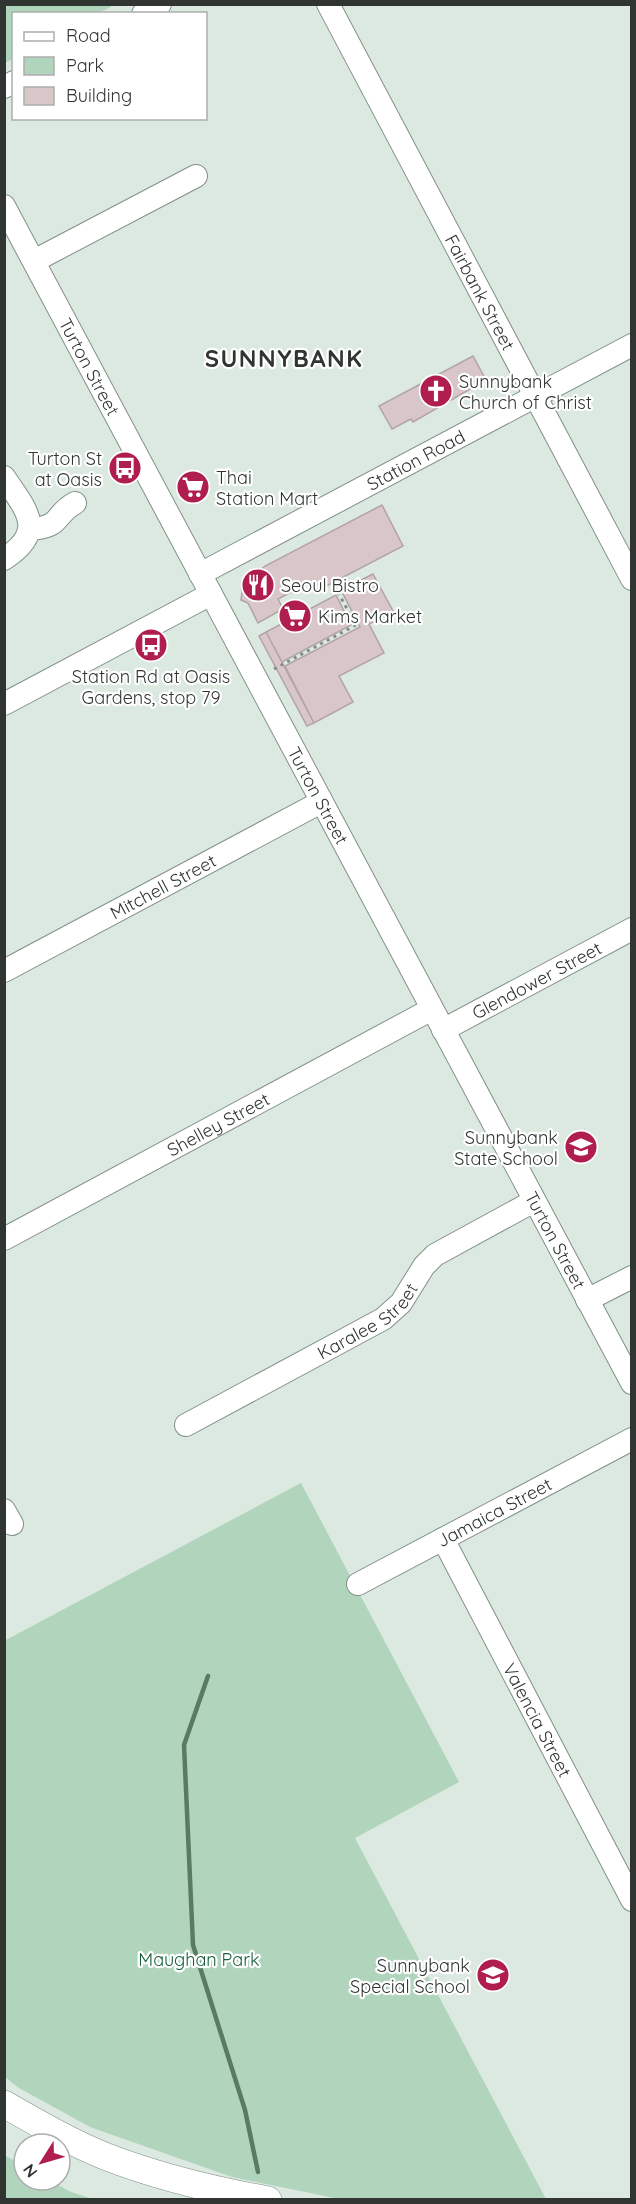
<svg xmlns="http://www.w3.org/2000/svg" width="636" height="2204" font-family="Quicksand,sans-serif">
  <rect width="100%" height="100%" fill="#dbe9e0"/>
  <path fill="#b1d4bd" d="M110 5 111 7 98 13 14 14 13 59 5 63V5Z
    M301 1483 459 1782 355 1838 546 2199H339L232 2177 90 2127 19 2088 5 2077 4 1641Z
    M4 2155 24 2166V2180H49L71 2192 93 2199H5Z"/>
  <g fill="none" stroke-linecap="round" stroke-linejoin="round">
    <path stroke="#5b7a66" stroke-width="4.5" d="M208 1676 184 1745 193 1945 245 2110 258 2172"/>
  </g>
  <path fill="#d8c6c9" stroke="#b4a3a5" stroke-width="1.5" d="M473 356 486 380 413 422 411 419 392 429 379 406Z
    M382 505 403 546 315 592 310 582 278 599 283 609 258 623 248 603 241 600 243 585 265 566Z
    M373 574 393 611 369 624 384 653 339 676 353 702 314 723 285 666 360 627 341 590Z
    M336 595 351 625 282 662 266 632Z
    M266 632 314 723 307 726 259 636Z"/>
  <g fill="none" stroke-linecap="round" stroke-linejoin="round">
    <defs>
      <g id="minor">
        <path id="s1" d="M328 4 632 579"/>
        <path d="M143 14 160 4"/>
        <path d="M4 87 14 82"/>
        <path id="s2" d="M4 206 632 1383"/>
        <path d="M34 261 196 176"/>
        <path d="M4 477C27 511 47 531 4 559"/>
        <path d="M30 529C63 527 53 515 75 503"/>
        <path id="s3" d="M200 574 632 345"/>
        <path d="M4 704 211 594"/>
        <path id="s4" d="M4 971 321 802"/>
        <path id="s5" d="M443 1030 632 929"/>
        <path id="s6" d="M4 1239 432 1009"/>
        <path d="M587 1300 632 1277"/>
        <path id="s7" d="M186 1425 383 1319 401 1303 424 1266 435 1255 534 1201"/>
        <path d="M4 1510 12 1524"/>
        <path id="s8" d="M443 1539 632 1900"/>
        <path id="s9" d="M358 1584 632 1439"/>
      </g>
      <path id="major" d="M4 2104C37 2123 72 2143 107 2157 159 2177 213 2190 268 2200"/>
    </defs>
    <use href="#minor" stroke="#839087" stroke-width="24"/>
    <use href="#major" stroke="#839087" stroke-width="28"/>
    <path stroke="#848d87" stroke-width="3" stroke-dasharray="3 4.5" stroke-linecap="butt" d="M274 669 356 625 335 587"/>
    <use href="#minor" stroke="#fff" stroke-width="22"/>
    <use href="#major" stroke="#fff" stroke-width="27"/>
  </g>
  <defs>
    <symbol id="church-disc" viewBox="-11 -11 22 22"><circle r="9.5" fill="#af1e4f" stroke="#fff"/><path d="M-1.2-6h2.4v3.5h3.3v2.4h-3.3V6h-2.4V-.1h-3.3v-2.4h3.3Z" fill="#fff"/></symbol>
    <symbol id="bus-disc" viewBox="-11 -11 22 22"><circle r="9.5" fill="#af1e4f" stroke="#fff"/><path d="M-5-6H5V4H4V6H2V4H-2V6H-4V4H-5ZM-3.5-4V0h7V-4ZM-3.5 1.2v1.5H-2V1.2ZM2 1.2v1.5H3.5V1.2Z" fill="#fff"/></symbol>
    <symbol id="supermarket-disc" viewBox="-11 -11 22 22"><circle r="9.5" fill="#af1e4f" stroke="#fff"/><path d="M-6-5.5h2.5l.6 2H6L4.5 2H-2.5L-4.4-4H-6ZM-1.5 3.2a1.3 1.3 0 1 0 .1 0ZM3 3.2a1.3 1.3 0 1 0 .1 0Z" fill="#fff"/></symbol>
    <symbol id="restaurant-disc" viewBox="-11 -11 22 22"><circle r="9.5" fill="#af1e4f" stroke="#fff"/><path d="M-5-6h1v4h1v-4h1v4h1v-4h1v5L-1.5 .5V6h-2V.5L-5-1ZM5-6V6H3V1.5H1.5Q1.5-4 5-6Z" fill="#fff"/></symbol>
    <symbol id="school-disc" viewBox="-11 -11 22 22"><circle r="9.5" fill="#af1e4f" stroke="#fff"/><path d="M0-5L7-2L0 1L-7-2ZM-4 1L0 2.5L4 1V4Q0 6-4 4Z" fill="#fff"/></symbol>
  </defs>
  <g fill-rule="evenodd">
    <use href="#church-disc" x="417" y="372" width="38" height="38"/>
    <use href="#bus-disc" x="106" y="449" width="38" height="38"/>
    <use href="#supermarket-disc" x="174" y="468" width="38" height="38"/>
    <use href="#restaurant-disc" x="239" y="566" width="38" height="38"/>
    <use href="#supermarket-disc" x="276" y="597" width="38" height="38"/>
    <use href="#bus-disc" x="132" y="626" width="38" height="38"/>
    <use href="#school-disc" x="562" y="1128" width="38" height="38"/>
    <use href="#school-disc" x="474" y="1956" width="38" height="38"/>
  </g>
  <g text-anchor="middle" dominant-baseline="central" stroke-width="4.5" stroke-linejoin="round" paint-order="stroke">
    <g font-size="18" fill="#303532" stroke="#fff">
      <text stroke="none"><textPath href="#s1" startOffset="326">Fairbank Street</textPath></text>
      <text stroke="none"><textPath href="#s2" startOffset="182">Turton Street</textPath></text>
      <text stroke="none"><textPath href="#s3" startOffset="244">Station Road</textPath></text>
      <text stroke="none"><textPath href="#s2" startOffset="668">Turton Street</textPath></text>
      <text stroke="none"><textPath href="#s4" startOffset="180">Mitchell Street</textPath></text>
      <text stroke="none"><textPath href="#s5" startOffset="106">Glendower Street</textPath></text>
      <text stroke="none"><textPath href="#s6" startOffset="243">Shelley Street</textPath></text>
      <text stroke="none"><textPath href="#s2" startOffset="1172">Turton Street</textPath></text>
      <text stroke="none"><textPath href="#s7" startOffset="210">Karalee Street</textPath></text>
      <text stroke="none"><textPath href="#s9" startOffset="154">Jamaica Street</textPath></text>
      <text stroke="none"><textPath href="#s8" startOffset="204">Valencia Street</textPath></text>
    </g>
    <g font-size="18" fill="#303532" stroke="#fff" text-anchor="start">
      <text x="459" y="381">Sunnybank<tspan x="459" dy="21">Church of Christ</tspan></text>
      <text x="102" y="458" text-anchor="end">Turton St<tspan x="102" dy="21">at Oasis</tspan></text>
      <text x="216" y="477">Thai<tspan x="216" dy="21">Station Mart</tspan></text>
      <text x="281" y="585">Seoul Bistro</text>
      <text x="318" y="616">Kims Market</text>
      <text x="151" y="676" text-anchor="middle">Station Rd at Oasis<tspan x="151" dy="21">Gardens, stop 79</tspan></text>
      <text x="558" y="1137" text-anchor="end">Sunnybank<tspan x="558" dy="21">State School</tspan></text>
      <text x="470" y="1965" text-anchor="end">Sunnybank<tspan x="470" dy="21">Special School</tspan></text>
    </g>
    <g font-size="18" fill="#19603d" stroke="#fff">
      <text x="199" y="1959">Maughan Park</text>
    </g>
    <g font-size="24" font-weight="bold" letter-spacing="1.5" fill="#303532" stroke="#fff">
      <text x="284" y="358">SUNNYBANK</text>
    </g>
  </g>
  <rect width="636" height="2204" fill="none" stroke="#303532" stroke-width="12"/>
  <rect x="12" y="12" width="195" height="108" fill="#ffffff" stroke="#acaead" stroke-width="1.5"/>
  <rect x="24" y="32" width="30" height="9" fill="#ffffff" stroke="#acaead" stroke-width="1.5"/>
  <text x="66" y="42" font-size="18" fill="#303532">Road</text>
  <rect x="24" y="57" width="30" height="18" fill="#b1d4bd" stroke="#acaead" stroke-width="1.5"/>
  <text x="66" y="72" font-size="18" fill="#303532">Park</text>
  <rect x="24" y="87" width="30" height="18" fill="#d8c6c9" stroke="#acaead" stroke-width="1.5"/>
  <text x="66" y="102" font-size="18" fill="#303532">Building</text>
  <g transform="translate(42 2162) rotate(233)"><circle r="28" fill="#ffffff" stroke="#acaead" stroke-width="1.5"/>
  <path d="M0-4.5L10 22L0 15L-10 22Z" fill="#af1e4f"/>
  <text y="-9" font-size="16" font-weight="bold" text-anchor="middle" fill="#303532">N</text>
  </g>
</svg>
